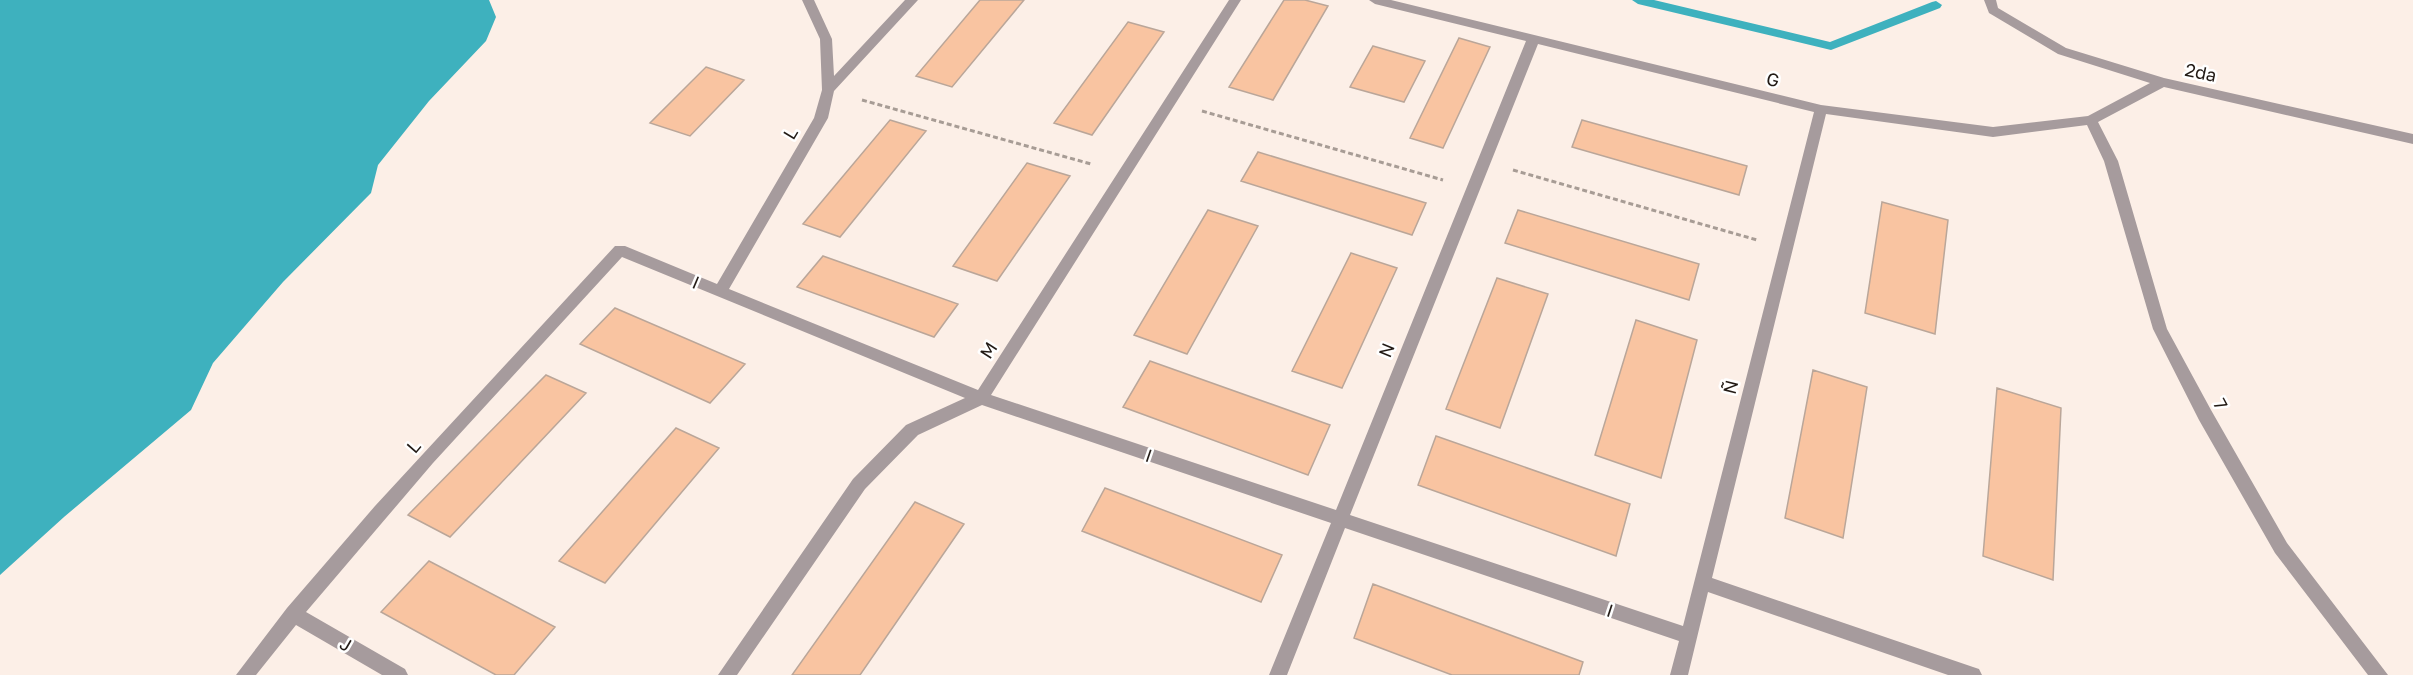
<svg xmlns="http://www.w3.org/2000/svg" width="2413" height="675" font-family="'Golos Text',sans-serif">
  <rect width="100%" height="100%" fill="#fcefe7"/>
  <path fill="#3eb1be" d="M0 0H489L496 17 486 41 429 101 378 165 371 193 283 282 213 363 191 410 64 517 0 575Z"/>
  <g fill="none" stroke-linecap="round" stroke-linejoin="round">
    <path fill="#3eb1be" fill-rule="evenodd" d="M1632 0H1654L1830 42 1932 2 1936 1 1942 5 1940 8 1831 50 1638 4Z"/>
  </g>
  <path fill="#f9c4a1" stroke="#baa699" stroke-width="1.5" d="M980 0H1024L952 87 916 76Z
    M1284 0H1305L1328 6 1273 100 1229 87Z
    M1128 22 1164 32 1092 135 1054 123Z
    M1459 38 1490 47 1443 148 1410 138Z
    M1373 46 1425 61 1404 102 1350 87Z
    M706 67 744 80 690 136 650 123Z
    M890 120 926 131 840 237 803 224Z
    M1582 120 1747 166 1739 195 1572 147Z
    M1258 152 1426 203 1412 235 1241 181Z
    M1027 163 1070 176 997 281 953 266Z
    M1882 202 1948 220 1935 334 1865 313Z
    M1208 210 1258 226 1187 354 1134 335Z
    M1518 210 1699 264 1689 300 1505 243Z
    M1351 253 1397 268 1342 388 1292 371Z
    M823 256 958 304 934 337 797 287Z
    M1497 278 1548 294 1500 428 1446 409Z
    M615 308 745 364 710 403 580 344Z
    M1636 320 1697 340 1661 478 1595 455Z
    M1150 361 1330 425 1308 475 1123 407Z
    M1813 370 1867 387 1843 538 1785 518Z
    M546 375 586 393 450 537 408 515Z
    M1997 388 2061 408 2053 580 1983 556Z
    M676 428 719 448 605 583 559 561Z
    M1436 436 1630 504 1616 556 1418 485Z
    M1105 488 1282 555 1261 602 1082 531Z
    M915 502 964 524 860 675H792Z
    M429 561 555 627 514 675H496L381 612Z
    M1373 584 1583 662 1579 675H1452L1354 638Z"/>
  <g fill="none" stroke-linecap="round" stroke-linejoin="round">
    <path stroke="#a79c95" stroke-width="3" stroke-dasharray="5 3" stroke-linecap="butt" d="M862 100 1091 164
      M1202 111 1443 180
      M1513 170 1757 240"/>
    <path fill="#a69b9d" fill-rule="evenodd" d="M802 0H814L832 39 834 76 905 0H918L834 91 828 118 729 289 978 390 1229 0H1241L991 395 1336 510 1526 41 1375 4 1369 0H1391L1821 105 1993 127 2088 116 2150 83 2058 54 1989 13 1984 0H1996L1998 8 2066 48 2164 78 2413 134V144L2164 87 2098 122 2118 161 2167 329 2211 410 2287 543 2388 675H2368L2275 553 2199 420 2153 329 2104 161 2087 125 1993 137 1826 114 1712 578 1973 667 1979 669 1982 675H1948L1708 592 1688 675H1670L1679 641 1345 528 1287 675H1269L1331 523 982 405 918 435 865 489 737 675H718L853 479 906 425 965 398 622 257 433 463 306 612 405 669 408 675H382L296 625 256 675H236L287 608 375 506 615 246H625L717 284 814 118 822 90 820 39ZM1538 44 1814 112 1683 626 1350 515Z"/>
  </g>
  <g text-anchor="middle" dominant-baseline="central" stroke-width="5" stroke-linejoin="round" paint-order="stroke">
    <g font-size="18" fill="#221a15" stroke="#fff">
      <text transform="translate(2201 72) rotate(12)">2da</text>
      <text transform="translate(1773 79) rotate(13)">G</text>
      <text transform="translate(790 133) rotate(-59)">L</text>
      <text transform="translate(696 282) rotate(23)">I</text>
      <text transform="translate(988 350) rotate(-57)">M</text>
      <text transform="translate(1386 350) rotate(-68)">N</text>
      <text transform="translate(1730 387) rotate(-76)">Ñ</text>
      <text transform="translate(2221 404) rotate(62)">7</text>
      <text transform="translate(413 446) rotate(-49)">L</text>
      <text transform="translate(1149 455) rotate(19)">I</text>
      <text transform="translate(1610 610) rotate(18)">I</text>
      <text transform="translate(346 644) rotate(30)">J</text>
    </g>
  </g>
</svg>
